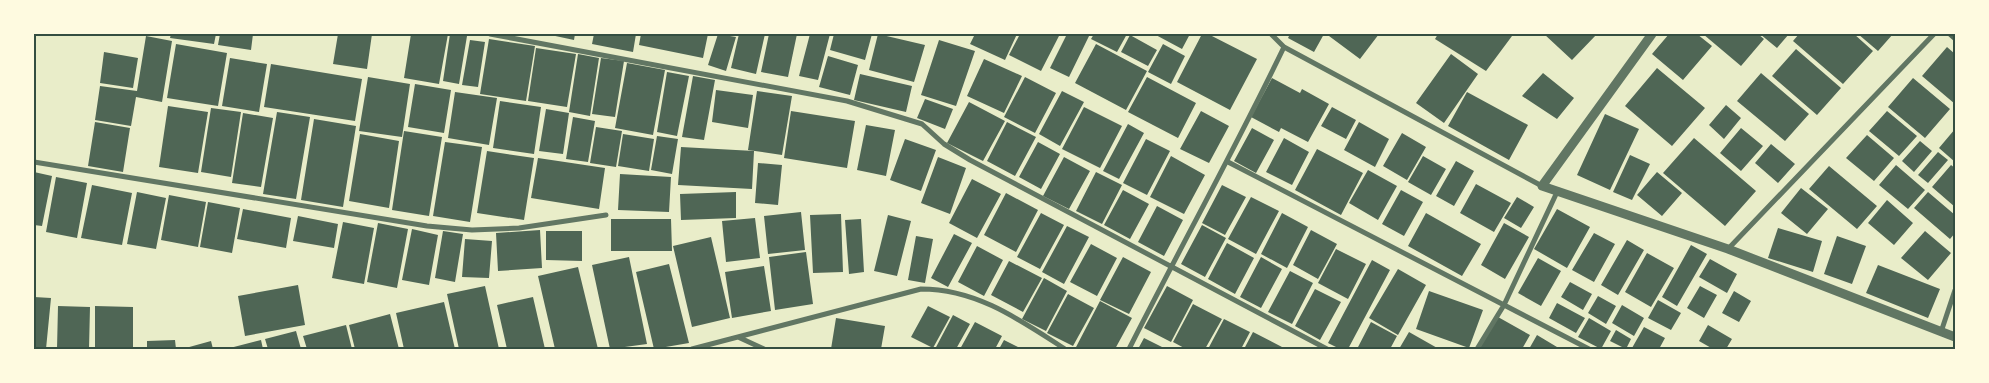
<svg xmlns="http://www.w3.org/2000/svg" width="1989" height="383" font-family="Signika,sans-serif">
  <rect width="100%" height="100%" fill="#e9edc9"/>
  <path fill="#4f6655" d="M171 34H216L214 44 170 38Z
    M220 34H253L251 50 218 45Z
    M338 34H372L367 69 333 64Z
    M411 34H448L439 84 404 78Z
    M450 34 467 36 459 84 443 81Z
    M546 34H575L574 40Z
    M594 34H636L633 52 592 44Z
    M641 34H708L703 58 639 45Z
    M718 34 736 37 726 71 708 65Z
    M739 34H765L756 74 731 68Z
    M769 34H797L788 77 761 72Z
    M810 34H830L818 80 799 76Z
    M834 34H872L865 60 830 50Z
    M878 34 925 45 914 82 869 70Z
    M975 34H1017L1005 60 970 44Z
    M1020 34H1060L1041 71 1009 55Z
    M1067 34H1090L1069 77 1050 68Z
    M1094 34H1127L1117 52 1091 39Z
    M1154 34H1190L1182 49Z
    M1202 34H1208L1257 59 1230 110 1177 82Z
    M1290 34H1324L1314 52 1288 38Z
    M1330 34H1379L1360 59 1329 36Z
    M1438 34H1508L1512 36 1486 71 1435 39Z
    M1544 34H1597L1572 60Z
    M1669 34H1697L1712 46 1683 80 1652 54Z
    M1703 34H1758L1764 39 1741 66Z
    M1760 34H1789L1777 48Z
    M1799 34H1854L1873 51 1843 84 1793 41Z
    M1858 34H1893L1878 51Z
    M1946 34H1955V42Z
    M1130 35 1157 50 1148 66 1121 52Z
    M146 36 172 41 162 102 136 97 131 126 95 120 100 86 137 91Z
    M489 39 535 46 526 101 480 94Z
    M470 40 485 42 478 87 462 85Z
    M939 40 975 51 956 106 921 95Z
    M176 44 227 53 218 106 167 98Z
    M1096 44 1147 71 1126 110 1075 83Z
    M1163 44 1185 56 1171 84 1148 72Z
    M1947 47 1955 54V104L1922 76Z
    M536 48 576 54 567 107 528 101Z
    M1796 49 1841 88 1817 115 1772 76Z
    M104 52 138 58 133 88 100 83Z
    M578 54 599 58 590 116 569 112Z
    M1451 54 1478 74 1444 123 1416 103Z
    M828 56 858 65 850 95 819 87Z
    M230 58 267 64 259 112 222 106Z
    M601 58 624 61 615 117 592 114Z
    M984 59 1022 76 1004 113 967 96Z
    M627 63 665 70 653 135 615 128Z
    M271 64 362 79 355 121 264 107Z
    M1657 68 1705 108 1672 146 1625 106Z
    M667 72 689 76 677 136 657 132Z
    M1543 73 1574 98 1557 119 1522 96Z
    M1761 73 1809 114 1785 141 1737 101Z
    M860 74 912 86 906 112 854 100Z
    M693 76 715 80 704 140 682 137Z
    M368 77 410 84 402 137 359 131Z
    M1025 77 1056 93 1035 133 1004 117Z
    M1147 77 1196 103 1178 138 1128 112Z
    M1272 78 1300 93 1302 89 1329 104 1308 142 1281 128 1279 132 1251 117Z
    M1913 78 1950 109 1925 138 1888 107Z
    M415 84 451 90 444 133 408 127Z
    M716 90 753 95 748 128 712 122Z
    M757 91 792 96 782 155 748 150Z
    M1062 91 1084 102 1060 146 1039 134Z
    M455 92 497 98 489 145 448 138Z
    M1467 92 1528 125 1509 160 1448 126Z
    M925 99 953 109 945 129 917 118Z
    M500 101 541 107 534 154 493 148Z
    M969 102 1005 121 983 161 947 143Z
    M1726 105 1741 118 1724 139 1709 125Z
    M168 106 208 112 198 173 159 167Z
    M1084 107 1122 126 1100 168 1062 149Z
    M1332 107 1356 120 1346 139 1321 126Z
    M211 108 241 112 231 177 201 172Z
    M546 109 569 113 563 154 539 151Z
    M791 111 855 121 847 168 784 158Z
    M1201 111 1229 126 1209 163 1180 149Z
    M1887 111 1917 136 1899 156 1869 131Z
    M277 112 310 117 296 199 263 194Z
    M243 113 273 118 261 187 232 183Z
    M1605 114 1639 129 1610 190 1577 175Z
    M573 117 595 121 588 162 566 159Z
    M314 119 356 126 343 207 301 200Z
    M95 122 130 128 123 172 88 166Z
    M1007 122 1036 137 1015 176 987 161Z
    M1359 122 1389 139 1375 167 1344 150Z
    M1128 124 1144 133 1119 179 1103 171Z
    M866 125 895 130 886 176 857 170Z
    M596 127 622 131 616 167 590 163Z
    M1252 128 1274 140 1256 173 1234 161Z
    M1741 128 1763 146 1741 171 1720 153Z
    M1955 129V162L1939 148Z
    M404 131 442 137 429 216 392 210Z
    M1402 133 1426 147 1407 180 1383 166Z
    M360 134 399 141 389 208 349 201Z
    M623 134 654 139 649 171 618 166Z
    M1867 135 1894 158 1874 181 1846 158Z
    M657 136 678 139 672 174 651 170Z
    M1284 138 1309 152 1292 185 1266 172Z
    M1694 138 1756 191 1725 226 1663 173Z
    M905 139 936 150 921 191 890 180Z
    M1146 139 1170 151 1147 195 1123 183Z
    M1920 141 1932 151 1914 172 1902 161Z
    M445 142 482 147 470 222 433 216Z
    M1038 142 1060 154 1041 189 1019 177Z
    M1771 144 1795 164 1778 183 1755 163Z
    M681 147 754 151 752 189 678 185Z
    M1317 149 1363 173 1341 215 1295 190Z
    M487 151 534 158 524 220 477 213Z
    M1938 152 1948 160 1928 183 1918 175Z
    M1630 155 1650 164 1632 200 1613 192Z
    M1171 156 1205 175 1184 214 1150 197Z
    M1423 156 1446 169 1431 195 1408 182Z
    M938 157 966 168 950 214 921 203Z
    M1064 157 1090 171 1069 209 1043 196Z
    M538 158 605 168 599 209 531 198Z
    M1456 161 1474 171 1454 206 1436 196Z
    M758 163 782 165 778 205 755 203Z
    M1896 165 1925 190 1908 209 1879 185Z
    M1951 165 1955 168V207L1932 187Z
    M1829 166 1877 206 1857 229 1809 189Z
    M1368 170 1397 186 1378 220 1349 203Z
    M34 172 52 176 42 226 34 225Z
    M1096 172 1122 185 1102 224 1076 211Z
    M1657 172 1682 193 1662 216 1637 195Z
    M620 174 671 177 669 212 618 210Z
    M56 177 87 183 77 238 46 232Z
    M972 179 1001 194 977 238 949 223Z
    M1476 184 1511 203 1494 232 1460 213Z
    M92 185 132 193 122 245 81 238Z
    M1222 185 1246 197 1225 235 1202 223Z
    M1801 188 1828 209 1807 234 1781 213Z
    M1123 190 1149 204 1130 239 1104 225Z
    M1401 190 1423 202 1404 236 1382 224Z
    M137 192 166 198 156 249 127 244Z
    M736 192V218L681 220 680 194Z
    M1928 192 1955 215V233L1950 239 1914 208Z
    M1006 193 1038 210 1016 252 984 235Z
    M169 195 206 202 198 247 161 240Z
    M1251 197 1279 211 1256 254 1228 239Z
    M1517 197 1534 207 1521 228 1504 218Z
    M1887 200 1913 223 1894 245 1868 223Z
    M208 202 240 208 232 253 200 247Z
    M1157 206 1183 220 1164 256 1138 242Z
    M243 209 291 218 286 248 237 239Z
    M1557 209 1590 227 1567 268 1534 249Z
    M801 212 805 250 768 254 764 216Z
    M1041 213 1064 225 1040 269 1017 257Z
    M1282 213 1308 227 1287 268 1261 254Z
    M1426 213 1481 244 1462 276 1408 246Z
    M841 214 843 272 813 273 810 215Z
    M888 215 911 221 897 276 874 271Z
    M298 216 338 224 334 248 293 241Z
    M755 218 760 258 726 262 722 221Z
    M611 219H671L672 251H611Z
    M861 219 864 272 849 274 845 220Z
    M343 222 374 228 364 284 332 278Z
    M378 223 408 229 397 288 367 282Z
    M1504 223 1529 237 1505 279 1481 265Z
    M1202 225 1226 238 1205 277 1181 264Z
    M1067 226 1089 237 1064 284 1042 272Z
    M1778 228 1822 241 1813 272 1768 258Z
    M412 229 438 235 429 285 402 280Z
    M540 230 542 268 498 271 496 233Z
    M1311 230 1337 244 1318 279 1293 265Z
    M443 231 463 234 455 282 435 278Z
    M546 231H582V261L546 260Z
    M1925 231 1951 253 1928 280 1901 258Z
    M1594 233 1615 244 1594 282 1572 270Z
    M954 234 972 243 948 287 931 278Z
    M916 236 933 239 925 283 908 280Z
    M1837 236 1866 246 1852 284 1824 274Z
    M711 237 730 318 692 327 673 246Z
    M465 239 492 241 489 278 462 277Z
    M1627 240 1644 250 1618 295 1601 285Z
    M1227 243 1254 258 1235 294 1208 279Z
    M1091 244 1117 258 1097 296 1070 282Z
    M1691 245 1707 254 1677 306 1662 297Z
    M977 246 1003 260 984 296 958 282Z
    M1336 249 1366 264 1348 299 1318 283Z
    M806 252 813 304 775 310 769 257Z
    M1647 253 1674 268 1651 307 1625 292Z
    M629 257 647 344 610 349 592 265Z
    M1123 257 1151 272 1129 314 1100 300Z
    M1261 257 1282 269 1261 308 1240 297Z
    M1538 258 1561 271 1541 306 1518 293Z
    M1710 259 1737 274 1727 293 1699 277Z
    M1372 260 1390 270 1348 349H1340L1328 343Z
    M1009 261 1042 278 1023 312 991 295Z
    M669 264 689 343 654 349 636 272Z
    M1878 265 1940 289 1928 318 1866 293Z
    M764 266 771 311 732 318 725 272Z
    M578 267 598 349H555L538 276Z
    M1398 269 1426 285 1398 335 1369 318Z
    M1290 271 1313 283 1292 324 1268 312Z
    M1044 278 1067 291 1046 331 1022 319Z
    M1570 282 1592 294 1583 310 1561 297Z
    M298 285 305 325 245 336 238 296Z
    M485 286 499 349H459L447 294Z
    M1167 286 1193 300 1171 342 1144 328Z
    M1700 286 1717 295 1704 318 1687 308Z
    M1315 289 1341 302 1320 340 1295 326Z
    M1429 291 1483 310 1469 348 1416 329Z
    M1734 291 1751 301 1739 322 1722 313Z
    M1068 294 1094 308 1073 346 1047 333Z
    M1598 296 1616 306 1606 324 1588 313Z
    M34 297 51 298 46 349H34Z
    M533 297 545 349H507L497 305Z
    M1658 300 1681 313 1671 330 1648 318Z
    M1100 301 1132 318 1115 349H1075Z
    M444 302 455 349H404L396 313Z
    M1557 303 1585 318 1576 333 1549 318Z
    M1193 304 1222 319 1205 349H1186L1173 342Z
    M1622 305 1644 318 1634 336 1612 323Z
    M58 306 90 307 89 349H57Z
    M95 306 133 307V349H95Z
    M928 306 950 317 933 348 911 337Z
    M390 314 399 349H355L349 325Z
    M953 315 970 324 956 349H935Z
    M1498 317 1530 335 1522 349H1479Z
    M836 318 885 326 881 349H831Z
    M1589 318 1611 331 1601 349 1578 337Z
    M1224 319 1250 332 1241 349H1208Z
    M975 322 1002 336 995 349H960Z
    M1371 322 1397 336 1390 349H1357Z
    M346 325 352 349H307L303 336Z
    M1708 325 1732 339 1726 349H1713L1699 341Z
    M1644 327 1665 338 1659 349 1632 348Z
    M1616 330 1631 339 1626 349 1610 341Z
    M296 331 301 349H268L265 339Z
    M1253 332 1282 347 1281 349H1244Z
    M1409 332 1439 349H1399Z
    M1537 335 1557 347 1556 349H1529Z
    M1144 338 1166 349H1138Z
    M175 340 176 349H147V341Z
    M261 340 263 349H226Z
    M1004 340 1022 349H999Z
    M211 341 213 349H182Z"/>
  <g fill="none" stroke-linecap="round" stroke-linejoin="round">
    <path stroke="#617663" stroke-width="5" d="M490 34 847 101 922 124 944 144 970 160 1327 349
      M1271 34 1284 47 1542 186
      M34 162 427 226 472 230 519 228 606 215
      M1228 162 1589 349
      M1728 249 1934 34
      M1941 332 1955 290
      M738 337 764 349
      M692 349 921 289C977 289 1020 320 1065 349
      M1129 349C1180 248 1235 149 1284 47
      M1477 349 1504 305 1558 190"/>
    <path stroke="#617663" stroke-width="9" d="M1652 34 1542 186 1728 249 1955 337"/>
  </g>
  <rect width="1989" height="383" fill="none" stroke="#fefae0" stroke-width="70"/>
  <rect x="35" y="35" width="1919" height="313" fill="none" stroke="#344e41" stroke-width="2"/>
</svg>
